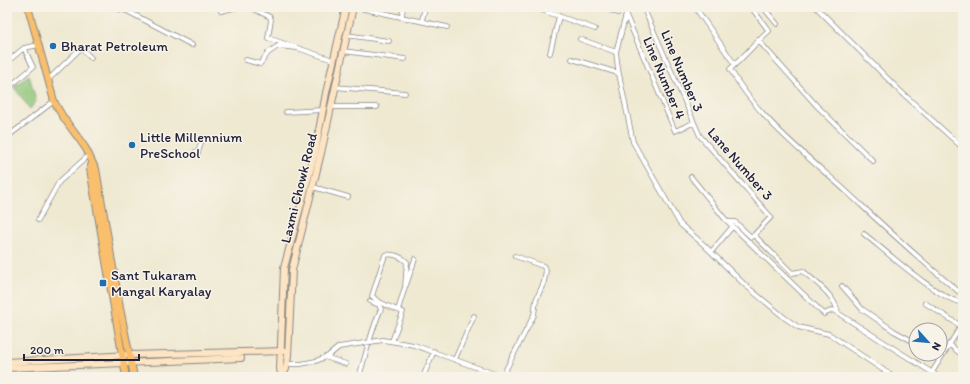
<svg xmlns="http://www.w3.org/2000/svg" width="970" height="384" font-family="Itim,sans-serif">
  <rect width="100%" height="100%" fill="#f7f3e8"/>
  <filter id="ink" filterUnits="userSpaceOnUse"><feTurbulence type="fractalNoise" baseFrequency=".025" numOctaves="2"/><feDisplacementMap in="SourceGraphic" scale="8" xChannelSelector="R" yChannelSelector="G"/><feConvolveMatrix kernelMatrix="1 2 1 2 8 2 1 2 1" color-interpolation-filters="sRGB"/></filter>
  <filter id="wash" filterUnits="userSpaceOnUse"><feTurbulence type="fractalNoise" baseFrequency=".012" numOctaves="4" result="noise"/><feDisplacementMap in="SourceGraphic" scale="16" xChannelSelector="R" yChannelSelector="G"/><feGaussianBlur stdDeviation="0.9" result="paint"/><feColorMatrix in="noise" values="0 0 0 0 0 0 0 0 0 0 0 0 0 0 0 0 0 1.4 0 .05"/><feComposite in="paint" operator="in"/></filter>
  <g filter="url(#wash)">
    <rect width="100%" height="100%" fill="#efe9d1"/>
    <path fill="#8fc679" stroke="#58745a" d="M29 75 36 101 30 109 14 87Z"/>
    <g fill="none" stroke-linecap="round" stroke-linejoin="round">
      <path stroke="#82bdf4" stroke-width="1" d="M7 8 8 7"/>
    </g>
  </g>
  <g filter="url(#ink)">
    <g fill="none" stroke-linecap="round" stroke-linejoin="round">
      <defs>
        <path id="minor" d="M110 7 127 11 192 45
          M250 7 270 17 271 20 268 38 333 60
          M336 7 345 9
          M355 7 447 27
          M533 7 595 29
          M602 7 618 13
          M628 7 616 52 618 69 633 142 680 224 703 244 745 285 785 318 798 327 829 334 894 377
          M640 7 644 9 700 136 771 217 754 235
          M695 7 733 62
          M751 7 769 31C755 43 744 57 730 69 758 118 806 155 847 192 885 227 923 263 963 295
          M763 7 777 24
          M816 7 899 90 963 148
          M221 11 238 7
          M626 15 675 131 693 123
          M402 16 403 7
          M422 20 425 7
          M346 35 389 41
          M580 39 616 52
          M758 40 816 105 873 161
          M343 51 405 59
          M550 53 559 16
          M572 59 618 73
          M246 60 260 64 268 53 278 46 297 48
          M7 62 24 48 39 45
          M48 80 81 48 91 58
          M335 87 405 93
          M7 89 33 67 24 48
          M330 107H377
          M286 112 323 110
          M7 137 54 101
          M195 152 198 153 202 139
          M691 177 725 219 824 314 833 310 939 377
          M313 187 348 197
          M38 220 59 182 89 155
          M729 222H735L751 237 754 235
          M864 234C887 252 938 299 963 303
          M754 235 792 273 803 271C816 283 835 295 838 313
          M711 252 733 226
          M406 285 415 259
          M842 286 862 309 894 331 916 343
          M925 303 961 326
          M392 341 403 312C393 308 379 304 372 296L385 255C393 253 402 257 407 262L405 287 398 310
          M949 344 963 356
          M931 354 939 360
          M325 357 346 364
          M455 359 474 316
          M286 364H301L316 361 328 356 339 347 383 340 414 345 503 377
          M359 377C366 354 371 331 381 309L379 305 370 301
          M423 377 434 351
          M502 377 534 315 536 300 544 282 546 270 543 266 515 256
          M929 377 963 323"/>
        <path id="secondary" d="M7 362 129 355 285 351
          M7 368 241 358
          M282 376 286 369 288 356 292 270 321 153 353 7
          M282 377 280 369 284 268 315 152 326 93 346 7"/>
        <path id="primary" d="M28 7 54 101C62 119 76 133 86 149 90 156 92 163 96 169L120 308 134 377
          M92 163 90 169 126 377"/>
      </defs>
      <use href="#minor" stroke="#888686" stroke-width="5.5"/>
      <use href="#secondary" stroke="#888686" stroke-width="8"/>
      <use href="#primary" stroke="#888686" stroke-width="8"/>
      <use href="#minor" stroke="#fff" stroke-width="4"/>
      <use href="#secondary" stroke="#fde5c4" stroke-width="6"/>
      <use href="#primary" stroke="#f9bf6c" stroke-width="6"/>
    </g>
  </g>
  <g fill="#1f6fb2" stroke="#f7f3e8" stroke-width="1.5">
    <circle cx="53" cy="46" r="4"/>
    <circle cx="132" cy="145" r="4"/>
    <rect x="99" y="279" width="8" height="8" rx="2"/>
  </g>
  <g text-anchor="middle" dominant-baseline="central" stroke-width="3" stroke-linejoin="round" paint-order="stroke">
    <g font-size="14" fill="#22223b" stroke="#f7f3e8" text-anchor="start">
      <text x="61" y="46">Bharat Petroleum</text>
      <text x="140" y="137">Little Millennium<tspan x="140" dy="16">PreSchool</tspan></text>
      <text x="111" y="275">Sant Tukaram<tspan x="111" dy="16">Mangal Karyalay</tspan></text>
    </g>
    <g font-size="14" fill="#22223b" stroke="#f7f3e8">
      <text transform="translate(682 71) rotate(67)">Line Number 3</text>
      <text transform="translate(664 78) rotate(67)">Line Number 4</text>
      <text transform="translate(740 164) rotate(49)">Lane Number 3</text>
      <text transform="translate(299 188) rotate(-76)">Laxmi Chowk Road</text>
    </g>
  </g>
  <rect width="970" height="384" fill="none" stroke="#f7f3e8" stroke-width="24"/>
  <g transform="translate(928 342) rotate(117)"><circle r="19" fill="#f7f3e8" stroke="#a29fa3"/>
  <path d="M0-3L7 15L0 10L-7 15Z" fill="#1f6fb2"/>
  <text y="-6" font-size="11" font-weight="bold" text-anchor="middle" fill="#22223b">N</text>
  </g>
  <path d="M24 354v6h115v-6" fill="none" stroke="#22223b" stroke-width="2"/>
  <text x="30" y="354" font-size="12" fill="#22223b" stroke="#f7f3e8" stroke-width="3" paint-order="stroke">200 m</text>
</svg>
